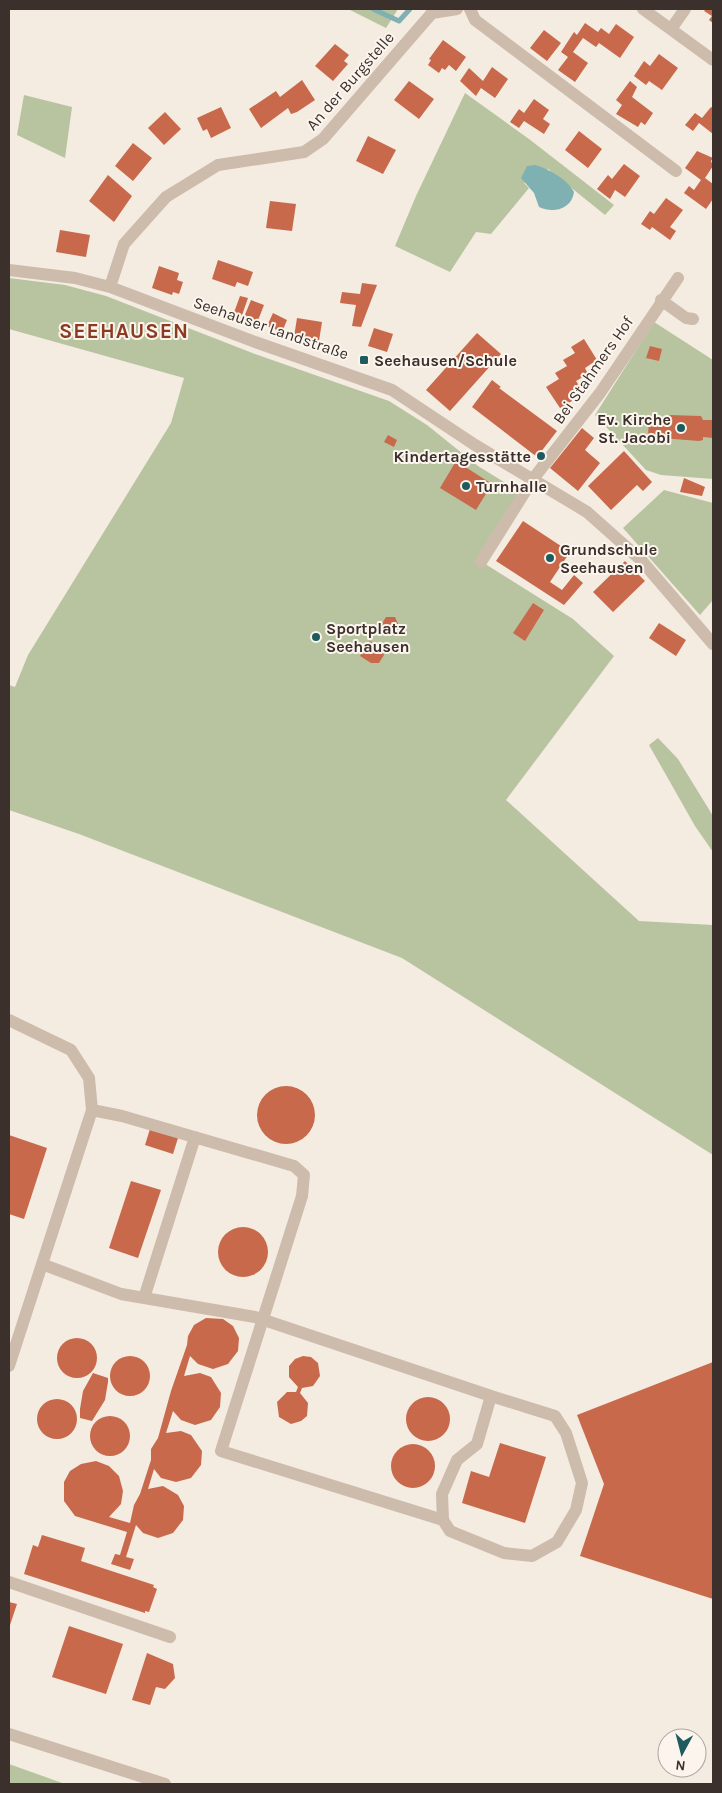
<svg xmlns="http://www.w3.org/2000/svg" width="722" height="1793" font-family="Karla,sans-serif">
  <rect width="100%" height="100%" fill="#f4ebe1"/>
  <path fill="#b8c4a0" d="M348 9H398L386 28Z
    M465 93 529 139 614 205 605 215 548 169 524 183 529 188 491 234 476 232 450 272 395 246 416 196Z
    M24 95 72 107 65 158 17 135Z
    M9 278 65 285 106 296 255 354 389 401 427 425 478 466 525 495 482 562 573 619 614 656 506 800 639 921 713 925V1155L402 958 79 834 9 810V685L15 687 28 655 171 423 184 378 9 329Z
    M654 322 713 360V479L661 475 646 470 595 415Z
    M664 490 713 503V600L700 615 623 528Z
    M658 738 678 759 713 816V852L695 826 649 745Z
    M9 1764 65 1784H9Z"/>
  <path fill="#7fb0b2" d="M535 165C549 169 567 179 574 192 572 209 553 214 539 207L534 193 521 178 527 166Z"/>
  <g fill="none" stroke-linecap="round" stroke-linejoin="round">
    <path stroke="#7fb0b2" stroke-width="5" d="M373 9 399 21 410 9"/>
  </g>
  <path fill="#c8694b" d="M706 9H713V23L709 20 712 16 704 11Z
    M585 23 598 32 601 28 609 34 616 24 634 37 620 58 599 43 596 47 583 38 573 52 588 63 575 82 558 70 568 57 561 52 574 32 577 35Z
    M544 30 561 43 547 61 530 48Z
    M443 40 466 57 456 71 449 65 445 70 442 68 439 73 428 65 431 60 429 59Z
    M335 44 349 55 344 61 348 64 333 81 315 66Z
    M659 54 678 68 662 90 649 81 646 85 634 76 644 61 650 66Z
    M492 67 508 79 495 98 481 88 476 96 460 81 469 68 483 81Z
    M302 80 315 100 297 112 291 114 288 108 261 128 249 109 276 91 280 97Z
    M409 81 434 99 419 119 394 100Z
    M630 81 637 87 632 97 653 113 645 125 641 122 638 127 616 114 622 105 616 100Z
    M534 99 549 110 543 119 550 124 544 134 524 121 519 128 510 122 519 109 524 113Z
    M221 107 231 128 211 138 207 129 203 131 197 118Z
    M711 107 713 108V134L699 123 693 131 685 125 695 113 702 118Z
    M165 112 181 129 164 145 148 128Z
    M579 131 602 149 588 168 565 150Z
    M368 136 396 150 383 174 356 161Z
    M133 143 152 158 133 181 115 166Z
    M697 151 713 158 711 161 713 166 705 178 713 184V199L706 209 684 193 689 186 694 190 701 180 685 168Z
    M624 164 640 176 625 197 615 190 610 199 597 189 608 175 612 179Z
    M108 175 132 196 114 222 89 201Z
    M666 198 683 210 670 227 676 231 670 240 652 227 650 230 641 224 650 211 654 214Z
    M270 201 296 204 292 231 266 228Z
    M60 230 90 235 86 257 56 252Z
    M218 260 253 272 248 286 237 282 235 287 212 279Z
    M159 266 179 273 177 280 183 282 179 294 173 292 172 295 152 288Z
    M362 283 377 285 361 327 352 326 356 305 340 303 342 292 360 294Z
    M240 296 248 298 240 321 232 318Z
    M251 300 264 305 255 328 242 322Z
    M273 313 287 320 282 332 267 326Z
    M297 318 322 322 319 341 294 337Z
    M374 328 393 334 387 352 368 346Z
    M477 333 501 354 450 411 426 390Z
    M584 339 597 360 585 368 588 374 576 381 580 387 569 395 572 401 560 408 546 387 559 379 555 373 567 366 563 360 575 353 571 347Z
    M650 346 662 349 659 361 646 358Z
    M492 380 501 387 499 388 557 431 537 457 472 407Z
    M669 415 701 416 703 420H713V438L703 437V440L699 441 648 437 649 417 669 418Z
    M582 428 594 438 585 450 600 463 578 491 550 468Z
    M388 435 397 440 394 447 384 442Z
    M624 451 652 482 643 491 637 485 611 510 588 486Z
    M456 461 492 484 476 510 440 488Z
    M684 478 705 487 702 496 680 492Z
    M523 521 570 552 550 582 562 590 574 575 583 583 564 605 496 561Z
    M625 561 645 581 613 612 593 592Z
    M533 603 544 610 525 641 513 633Z
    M386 617H395L399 626 395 634 385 633 381 625Z
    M659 623 686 640 676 656 649 638Z
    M370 641 381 648 384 655 379 663H371L360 656Z
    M257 1115a29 29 0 1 1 58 0a29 29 0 1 1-58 0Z
    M150 1129 178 1138 173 1154 145 1145Z
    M9 1135 47 1148 24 1219 9 1214Z
    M131 1181 161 1190 138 1258 109 1248Z
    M218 1252a25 25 0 1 1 50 0a25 25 0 1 1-50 0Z
    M206 1318 223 1319 233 1326 239 1338 238 1351 228 1364 213 1369 198 1364 190 1356 184 1376 200 1373 211 1377 221 1393 220 1407 211 1420 195 1425 181 1420 173 1411 166 1433 181 1431 191 1435 202 1451 201 1465 191 1478 176 1482 161 1478 154 1469 148 1489 163 1486 178 1495 184 1506 183 1520 173 1533 158 1538 143 1533 136 1525 126 1557 134 1559 130 1570 111 1564 115 1554 120 1555 127 1532 75 1516 64 1501V1482L70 1471 81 1464 96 1461 109 1466 119 1476 123 1491 121 1504 109 1517 130 1523 134 1505 140 1494 151 1460V1449L158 1438 171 1391 187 1345 188 1336 194 1325Z
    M57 1358a20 20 0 1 1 40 0a20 20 0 1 1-40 0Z
    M303 1356 311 1357 318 1363 320 1376 313 1386 302 1388 300 1393 308 1403 307 1416 301 1421 291 1424 279 1417 277 1402 287 1392H296L298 1387 289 1377V1366L295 1359Z
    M110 1376a20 20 0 1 1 40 0a20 20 0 1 1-40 0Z
    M713 1362V1599L580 1556 604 1484 577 1415Z
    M93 1373 108 1378V1382L105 1400 92 1421 80 1418V1409L83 1391Z
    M406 1419a22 22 0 1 1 44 0a22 22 0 1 1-44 0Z
    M37 1419a20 20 0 1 1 40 0a20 20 0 1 1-40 0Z
    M90 1436a20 20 0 1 1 40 0a20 20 0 1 1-40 0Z
    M500 1443 546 1457 525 1523 462 1503 471 1471 489 1477Z
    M391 1466a22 22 0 1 1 44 0a22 22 0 1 1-44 0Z
    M42 1535 85 1548 81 1561 154 1585 153 1587 157 1589 149 1612 145 1611V1613L24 1574 33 1545 38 1547Z
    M9 1602 17 1604 9 1628Z
    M69 1626 123 1644 106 1694 52 1677Z
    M147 1653 173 1664 175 1678 165 1689 156 1687 150 1705 132 1700Z"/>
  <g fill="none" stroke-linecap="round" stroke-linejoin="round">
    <path stroke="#cdbbac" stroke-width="12" d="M470 9 475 20 676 171
      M643 9 713 60
      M671 29 685 9
      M9 270 75 278 110 287 255 342 392 390 475 445 587 512 641 560 713 644
      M110 287 124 244 166 197 218 165 304 152 323 139 432 13 457 9
      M661 300 686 318 693 319
      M481 562 533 479 600 393 678 278
      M9 1020 71 1050 89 1078 92 1110 9 1366
      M92 1110 122 1116 294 1166 304 1175 302 1196 221 1451 443 1520
      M42 1264 121 1294 255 1317 491 1396
      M144 1298 195 1137
      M491 1396 555 1416 566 1433 582 1483 576 1510 557 1542 532 1556 504 1553 450 1531 443 1520 442 1494 457 1460 477 1444Z
      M9 1582 170 1637
      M9 1734 165 1784"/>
  </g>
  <g fill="#1f5a5e" stroke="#fbf5ee" stroke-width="2">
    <rect x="359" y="355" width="10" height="10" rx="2.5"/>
    <circle cx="681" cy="428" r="5"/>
    <circle cx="541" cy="456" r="5"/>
    <circle cx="466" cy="486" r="5"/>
    <circle cx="550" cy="558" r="5"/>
    <circle cx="316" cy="637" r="5"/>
  </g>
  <g text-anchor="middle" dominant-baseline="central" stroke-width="4" stroke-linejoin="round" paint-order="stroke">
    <g font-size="16" fill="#3b302b" stroke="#fbf5ee">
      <text transform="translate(350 81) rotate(-49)">An der Burgstelle</text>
      <text transform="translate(271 328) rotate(19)">Seehauser Landstraße</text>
      <text transform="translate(593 370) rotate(-55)">Bei Stahmers Hof</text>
    </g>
    <g font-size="16" font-weight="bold" fill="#3b302b" stroke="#fbf5ee" text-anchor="start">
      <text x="374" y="360">Seehausen/Schule</text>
      <text x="671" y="419" text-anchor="end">Ev. Kirche<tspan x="671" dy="18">St. Jacobi</tspan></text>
      <text x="531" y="456" text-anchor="end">Kindertagesstätte</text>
      <text x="476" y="486">Turnhalle</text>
      <text x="560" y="549">Grundschule<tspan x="560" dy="18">Seehausen</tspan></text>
      <text x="326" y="628">Sportplatz<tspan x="326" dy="18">Seehausen</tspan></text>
    </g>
    <g font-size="21" font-weight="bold" letter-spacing="1" fill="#8c3b22" stroke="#fbf5ee">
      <text x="124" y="331">SEEHAUSEN</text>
    </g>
  </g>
  <rect width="722" height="1793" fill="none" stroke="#3b302b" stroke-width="20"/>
  <g transform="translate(682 1753) rotate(187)"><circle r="24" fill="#fbf5ee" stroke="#aea6a0"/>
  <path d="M0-4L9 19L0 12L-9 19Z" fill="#1f5a5e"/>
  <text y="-8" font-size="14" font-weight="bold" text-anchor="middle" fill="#3b302b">N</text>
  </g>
</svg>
